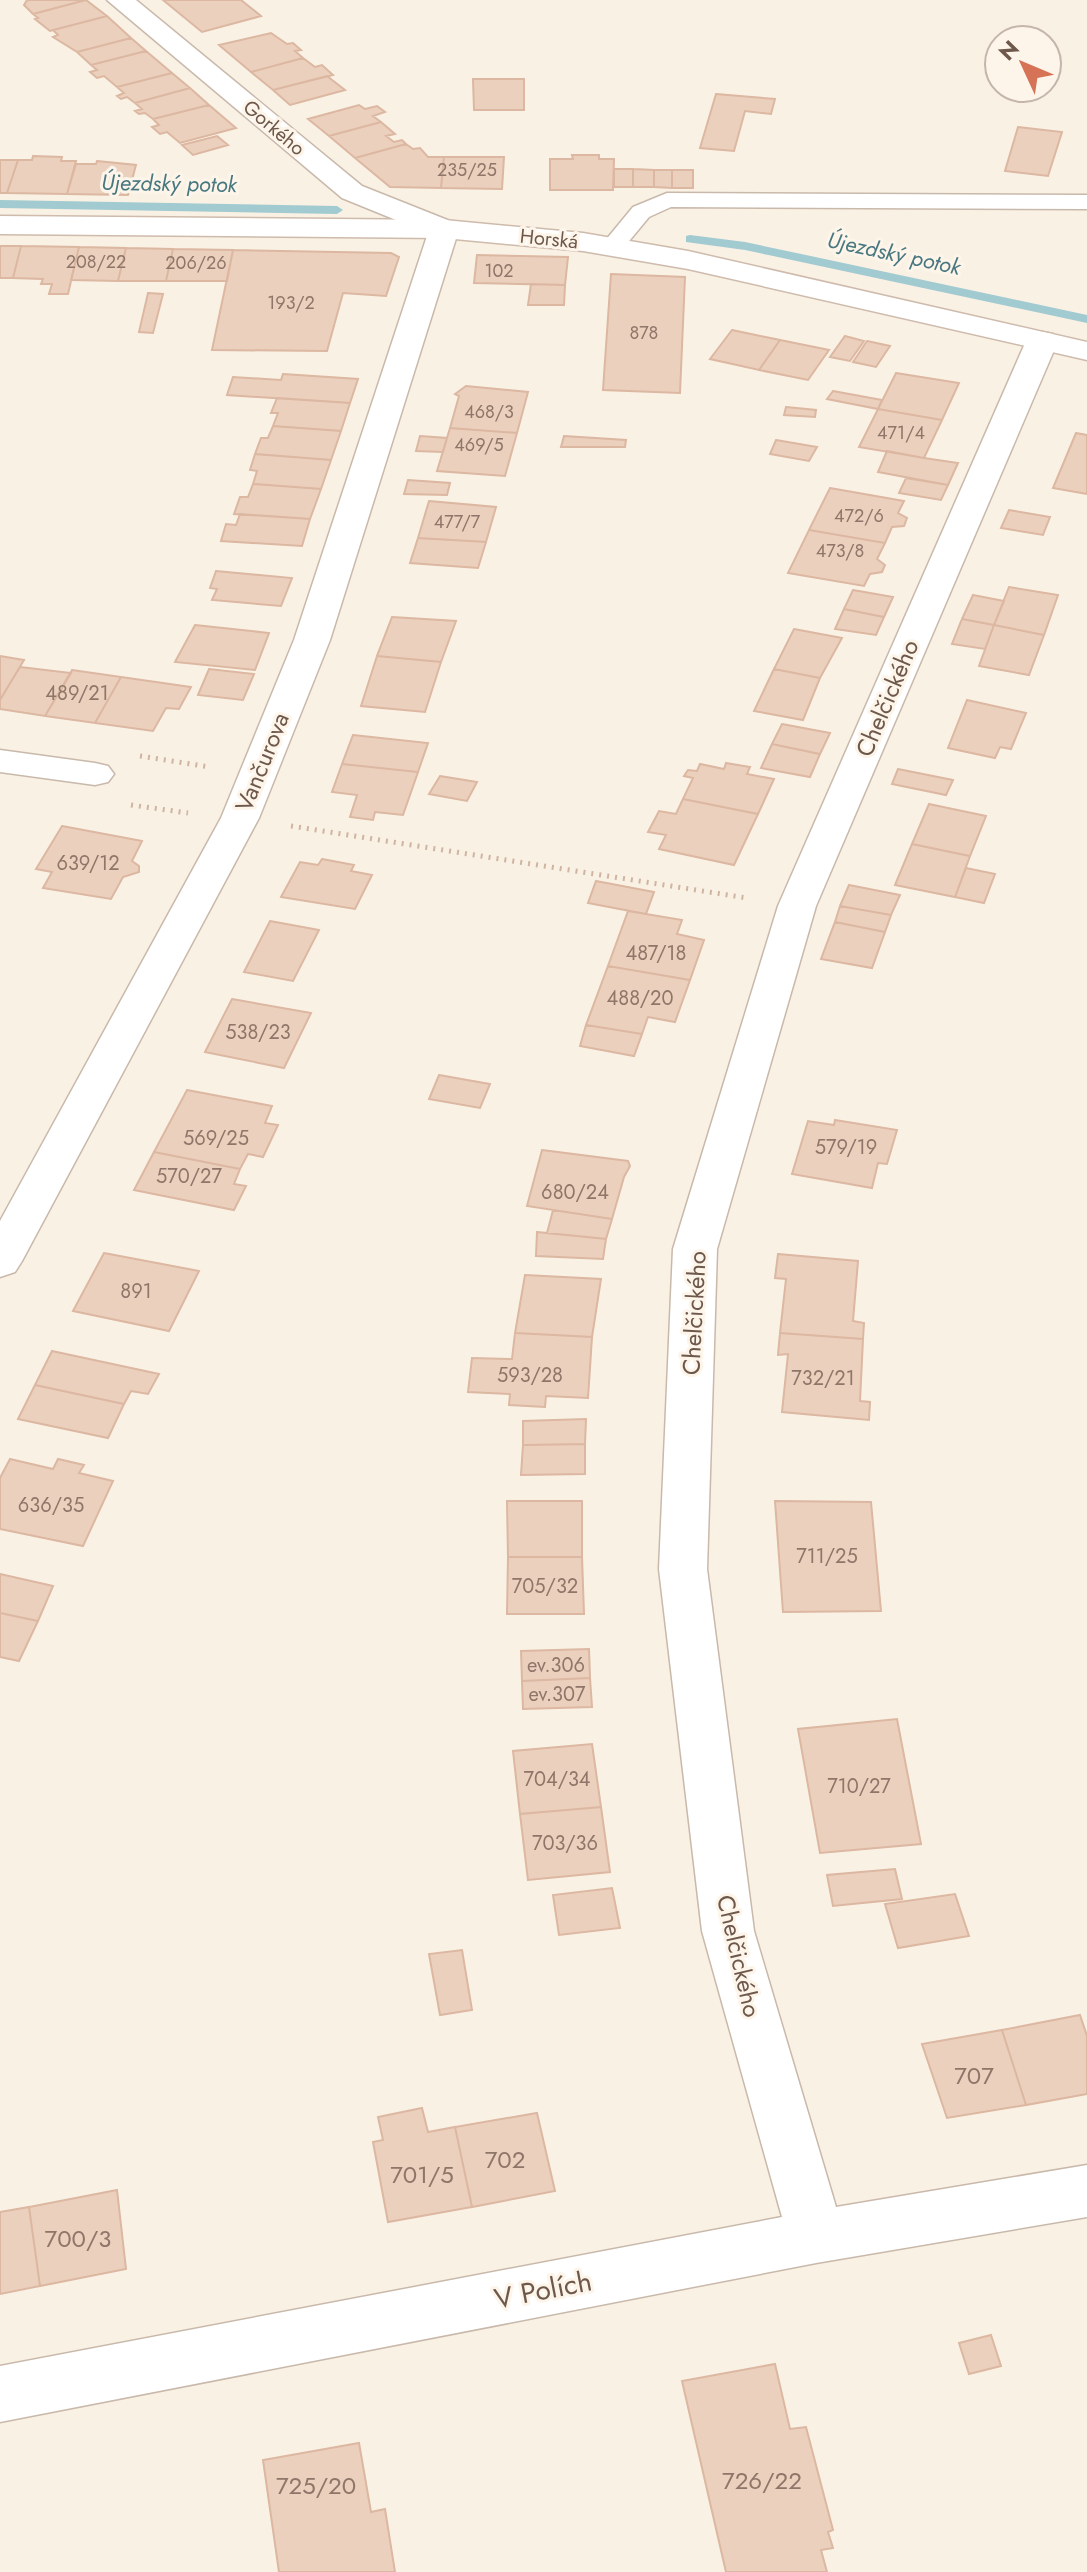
<svg xmlns="http://www.w3.org/2000/svg" width="1087" height="2572" font-family="Jost,sans-serif">
  <rect width="100%" height="100%" fill="#f9f1e4"/>
  <g fill="none" stroke-linecap="round" stroke-linejoin="round">
    <path fill="#a2cad1" fill-rule="evenodd" d="M0 200 337 206 343 210 337 214 0 208Z
      M690 235 745 242 1087 315V323L745 250 686 242V236Z"/>
  </g>
  <path fill="#ecd0be" stroke="#dcb7a1" stroke-width="2" d="M27 0H86L33 14 24 5Z
    M86 0 107 16 50 31 35 19 38 18 33 14Z
    M163 0H241L261 16 202 32Z
    M107 16 131 38 77 52 53 37 58 35 53 30Z
    M271 33 287 44 293 43 301 50 295 51 303 58 251 72 219 45Z
    M131 38 146 51 91 65 77 52Z
    M146 51 172 73 117 87 104 76 97 78 90 72 97 70 91 65Z
    M303 58 315 67 322 65 333 75 273 90 251 72Z
    M172 73 190 88 135 103 127 97 121 99 117 96 124 93 117 87Z
    M327 76 345 90 290 105 273 90Z
    M473 79H524V110H474Z
    M190 88 209 105 153 119 145 113 139 114 135 111 142 109 135 103Z
    M716 94 775 99 771 114 745 111 734 151 700 148Z
    M209 105 236 128 180 143 167 132 160 134 152 127 159 125 153 119Z
    M359 105 365 109 377 106 385 112 373 116 381 122 329 136 308 119Z
    M381 122 395 134 386 136 394 142 402 140 406 144 355 158 329 136Z
    M1018 127 1062 132 1048 176 1005 171Z
    M217 136 228 145 193 155 182 145Z
    M406 144 413 149 420 148 428 157H444L441 188 390 187 355 158Z
    M572 155H599V159H614L613 190H550V159H573Z
    M33 156 62 157 61 161H76L67 194 7 193 18 160H32Z
    M444 157H504L502 189 441 188Z
    M0 160H18L7 193H0Z
    M97 161 136 165 128 195 67 194 76 164H96Z
    M614 169H633V187H614Z
    M633 169 654 170V187H633Z
    M654 170H672V188L654 187Z
    M672 170H693V188H672Z
    M0 246H21L13 278H0Z
    M21 246 79 247 68 294H49L52 284H41L43 279 13 278Z
    M79 247 126 248 118 281 71 280Z
    M126 248 173 249 166 281H118Z
    M173 249 233 250 227 281H166Z
    M233 250 391 253 399 257 386 296 343 293 327 351 212 350Z
    M477 255 568 257 565 285 474 283Z
    M611 274 685 277 680 393 603 390Z
    M531 284 565 285 564 305H528Z
    M148 293 163 294 153 333 139 332Z
    M732 330 780 340 759 370 710 359Z
    M845 336 864 341 850 361 830 357Z
    M780 340 829 350 808 380 759 370Z
    M867 341 890 346 876 367 853 362Z
    M896 373 959 383 942 420 878 409Z
    M283 374 358 379 350 403 227 395 233 377 281 380Z
    M466 386 528 392 517 433 450 428 459 396 455 394Z
    M833 391 882 400 878 409 827 399Z
    M277 398 350 403 341 431 273 426 278 413H271Z
    M786 407 816 410 815 417 784 415Z
    M878 409 942 420 924 458 859 447Z
    M273 426 341 431 331 460 255 454 261 438H268Z
    M450 428 517 433 505 476 437 471Z
    M1076 433 1087 435V494L1053 488Z
    M420 436 447 438 443 452 416 451Z
    M564 436 626 440 625 447H561Z
    M776 440 817 447 809 461 770 454Z
    M887 451 924 458 958 463 948 485 878 472Z
    M255 454 331 460 321 489 253 484 257 471 250 470Z
    M906 478 948 485 941 500 899 493Z
    M408 480 450 483 447 495 404 494Z
    M253 484 321 489 310 519 234 514 240 497H248Z
    M830 488 904 501 898 513 907 518 904 526 892 527 885 543 809 530Z
    M429 501 496 507 486 542 418 538Z
    M1009 510 1050 517 1043 535 1001 528Z
    M240 514 310 519 302 546 221 541 226 524 236 525Z
    M809 530 885 543 877 559 885 565 882 572 870 574 864 586 788 573Z
    M418 538 486 542 478 568 410 563Z
    M216 571 292 578 281 606 212 600 217 589 210 588Z
    M1009 587 1058 595 1044 635 994 625Z
    M853 590 893 597 884 617 844 609Z
    M973 595 1004 601 994 625 962 619Z
    M844 609 884 617 876 635 835 629Z
    M392 617 456 621 441 662 377 656Z
    M962 619 994 625 985 649 952 644Z
    M195 625 269 633 255 670 175 662Z
    M994 625 1044 635 1029 675 979 666Z
    M794 629 842 638 820 678 774 669Z
    M0 656 24 660 0 700Z
    M377 656 441 662 425 712 361 706Z
    M20 667 71 673 45 716 0 709V700Z
    M209 669 254 674 243 700 198 695Z
    M774 669 820 678 803 720 754 711Z
    M72 670 121 677 95 723 45 716Z
    M121 677 191 687 179 709 166 708 153 731 95 723Z
    M967 700 1026 713 1011 749 1000 747 995 758 948 748Z
    M782 724 830 733 820 754 772 744Z
    M353 735 428 743 418 772 342 764Z
    M772 744 820 754 810 777 761 768Z
    M726 763 750 767 747 774 774 779 758 814 683 799 693 778 684 776 688 770 697 771 700 764 724 769Z
    M342 764 418 772 403 815 375 812 373 820 350 817 357 795 332 792Z
    M898 769 953 780 946 795 892 784Z
    M440 776 477 782 467 801 429 794Z
    M683 799 758 814 734 865 659 849 666 835 648 832 659 811 676 814Z
    M929 804 986 816 970 856 912 844Z
    M62 826 142 841 132 861 139 866V872L123 877 111 899 43 888 52 872 36 869Z
    M912 844 970 856 955 897 895 885Z
    M322 859 354 865 351 871 372 875 355 909 281 897 300 862 318 865Z
    M966 868 995 874 984 903 955 897Z
    M596 881 654 892 646 914 588 903Z
    M849 885 900 895 891 915 840 906Z
    M840 906 891 915 885 932 835 922Z
    M628 911 682 920 677 934 704 940 690 980 608 966Z
    M270 921 319 930 293 981 244 972Z
    M835 922 885 932 872 968 821 959Z
    M608 966 690 980 675 1022 648 1017 642 1034 586 1025Z
    M232 999 311 1013 284 1068 205 1052Z
    M586 1025 642 1034 634 1056 580 1046Z
    M439 1075 490 1084 480 1108 429 1099Z
    M187 1090 272 1106 265 1123 278 1125 263 1157 248 1154 240 1169 154 1152Z
    M835 1120 897 1130 887 1164 878 1163 872 1188 792 1174 808 1121 834 1125Z
    M542 1150 628 1161 630 1166 624 1177 612 1219 527 1206Z
    M154 1152 240 1169 234 1184 246 1186 234 1210 134 1190Z
    M553 1210 612 1219 606 1239 547 1233Z
    M537 1232 606 1239 603 1259 536 1256Z
    M104 1253 199 1271 169 1331 73 1311Z
    M778 1254 858 1261 853 1321 864 1323 863 1339 780 1333 786 1279 775 1278Z
    M525 1275 601 1279 592 1337 515 1333Z
    M515 1333 592 1337 588 1398 546 1396 545 1407 509 1405 510 1394 468 1392 472 1358 512 1359Z
    M780 1333 863 1339 860 1401 870 1402 869 1420 782 1412 788 1354 778 1355Z
    M52 1351 159 1374 148 1394 131 1391 124 1404 35 1385Z
    M35 1385 124 1404 108 1438 18 1419Z
    M586 1419 585 1444 523 1445V1421Z
    M585 1444V1474L521 1475 523 1445Z
    M10 1459 53 1469 58 1459 84 1465 79 1473 113 1481 83 1546 0 1529V1478Z
    M507 1501H582V1557H508Z
    M775 1501 871 1502 881 1611 783 1612Z
    M508 1557H582L584 1614H507Z
    M0 1574 53 1586 38 1621 0 1613Z
    M0 1613 38 1621 19 1661 0 1657Z
    M589 1649 590 1678 522 1681 521 1651Z
    M590 1678 592 1707 523 1709 522 1681Z
    M897 1719 921 1844 820 1853 798 1729Z
    M592 1744 601 1807 520 1814 513 1751Z
    M601 1807 610 1872 528 1880 520 1814Z
    M895 1869 902 1899 833 1906 827 1875Z
    M612 1888 620 1928 559 1935 553 1895Z
    M955 1894 969 1936 898 1948 885 1904Z
    M462 1950 472 2010 440 2015 429 1954Z
    M1080 2015 1087 2036V2094L1026 2105 1002 2030Z
    M1002 2030 1026 2105 947 2118 922 2044Z
    M422 2108 428 2132 455 2127 472 2207 388 2222 373 2142 383 2140 378 2117Z
    M537 2113 555 2191 472 2207 455 2127Z
    M117 2190 126 2269 40 2286 29 2207Z
    M29 2207 40 2286 0 2294V2212Z
    M991 2335 1001 2366 969 2374 959 2343Z
    M775 2364 790 2429 806 2427 833 2530 828 2532 833 2548 821 2550 827 2572H726L682 2381Z
    M359 2443 371 2512 385 2509 395 2572H279L263 2460Z"/>
  <g fill="none" stroke-linecap="round" stroke-linejoin="round">
    <defs>
      <path id="lane" d="M667 193 1087 195V209L671 207 649 217 620 252H604L600 247 633 207Z"/>
      <path id="street" d="M107 0H136L362 186 455 223 459 229 330 640 259 818 22 1261 15 1272 0 1277V1221L221 818 294 640 428 233 342 198Z
        M1042 332 1053 334 1058 341 816 906 717 1249 707 1569 754 1931 836 2207 1087 2165V2217L816 2263 0 2422V2366L782 2217 702 1931 659 1569 673 1249 778 906 1026 341 1031 334Z
        M0 750 95 763 108 766 114 774 108 782 95 785 0 772Z"/>
      <path id="secondary" d="M0 216 444 220 583 233 688 251 1087 342V360L688 269 583 251 444 238 0 234Z"/>
    </defs>
    <use href="#lane" stroke="#c9b9ab" stroke-width="3"/>
    <use href="#street" stroke="#c9b9ab" stroke-width="3"/>
    <use href="#secondary" stroke="#cebbac" stroke-width="3"/>
    <path stroke="#d0b4a2" stroke-width="5" stroke-dasharray="2 6" stroke-linecap="butt" d="M140 756 210 767
      M131 805 188 813
      M291 826 747 898"/>
    <use href="#lane" fill="#fff" fill-rule="evenodd"/>
    <use href="#street" fill="#fff" fill-rule="evenodd"/>
    <use href="#secondary" fill="#fff" fill-rule="evenodd"/>
  </g>
  <g text-anchor="middle" dominant-baseline="central" stroke-width="6" stroke-linejoin="round" paint-order="stroke">
    <g font-size="18" fill="#8e7668">
      <text x="467" y="170">235/25</text>
      <text x="96" y="262">208/22</text>
      <text x="196" y="263">206/26</text>
      <text x="499" y="271">102</text>
      <text x="291" y="303">193/2</text>
      <text x="644" y="333">878</text>
      <text x="489" y="412">468/3</text>
      <text x="901" y="433">471/4</text>
      <text x="479" y="445">469/5</text>
      <text x="859" y="516">472/6</text>
      <text x="457" y="522">477/7</text>
      <text x="840" y="551">473/8</text>
    </g>
    <g font-size="20" fill="#6e584c" stroke="#fdf5e9">
      <text transform="translate(274 128) rotate(40)">Gorkého</text>
      <text transform="translate(549 239) rotate(6)">Horská</text>
    </g>
    <g font-size="20" fill="#8e7668">
      <text x="77" y="693">489/21</text>
      <text x="88" y="863">639/12</text>
      <text x="656" y="953">487/18</text>
      <text x="640" y="998">488/20</text>
      <text x="258" y="1032">538/23</text>
      <text x="216" y="1138">569/25</text>
      <text x="846" y="1147">579/19</text>
      <text x="189" y="1176">570/27</text>
      <text x="575" y="1192">680/24</text>
      <text x="136" y="1291">891</text>
      <text x="530" y="1375">593/28</text>
      <text x="823" y="1378">732/21</text>
      <text x="51" y="1505">636/35</text>
      <text x="827" y="1556">711/25</text>
      <text x="545" y="1586">705/32</text>
      <text x="556" y="1665">ev.306</text>
      <text x="557" y="1694">ev.307</text>
      <text x="557" y="1779">704/34</text>
      <text x="859" y="1786">710/27</text>
      <text x="565" y="1843">703/36</text>
    </g>
    <g font-size="22" font-style="italic" fill="#497780" stroke="#fdf5e9">
      <text transform="translate(169 183) rotate(1)">Újezdský potok</text>
      <text transform="translate(894 253) rotate(12)">Újezdský potok</text>
    </g>
    <g font-size="24" fill="#6e584c" stroke="#fdf5e9">
      <text transform="translate(887 698) rotate(-67)">Chelčického</text>
      <text transform="translate(262 762) rotate(-68)">Vančurova</text>
      <text transform="translate(694 1313) rotate(-87)">Chelčického</text>
      <text transform="translate(739 1956) rotate(77)">Chelčického</text>
    </g>
    <g font-size="24" fill="#8e7668">
      <text x="974" y="2075">707</text>
      <text x="505" y="2159">702</text>
      <text x="422" y="2174">701/5</text>
      <text x="78" y="2238">700/3</text>
      <text x="762" y="2480">726/22</text>
      <text x="316" y="2485">725/20</text>
    </g>
    <g font-size="28" fill="#6e584c" stroke="#fdf5e9">
      <text transform="translate(543 2290) rotate(-11)">V Polích</text>
    </g>
  </g>
  <g transform="translate(1023 64) rotate(314)"><circle r="38" fill="#fdf5e9" stroke="#c4b6aa" stroke-width="2"/>
  <path d="M0-6L14 30L0 20L-14 30Z" fill="#d67256"/>
  <text y="-12" font-size="22" font-weight="bold" text-anchor="middle" fill="#6e584c">N</text>
  </g>
</svg>
